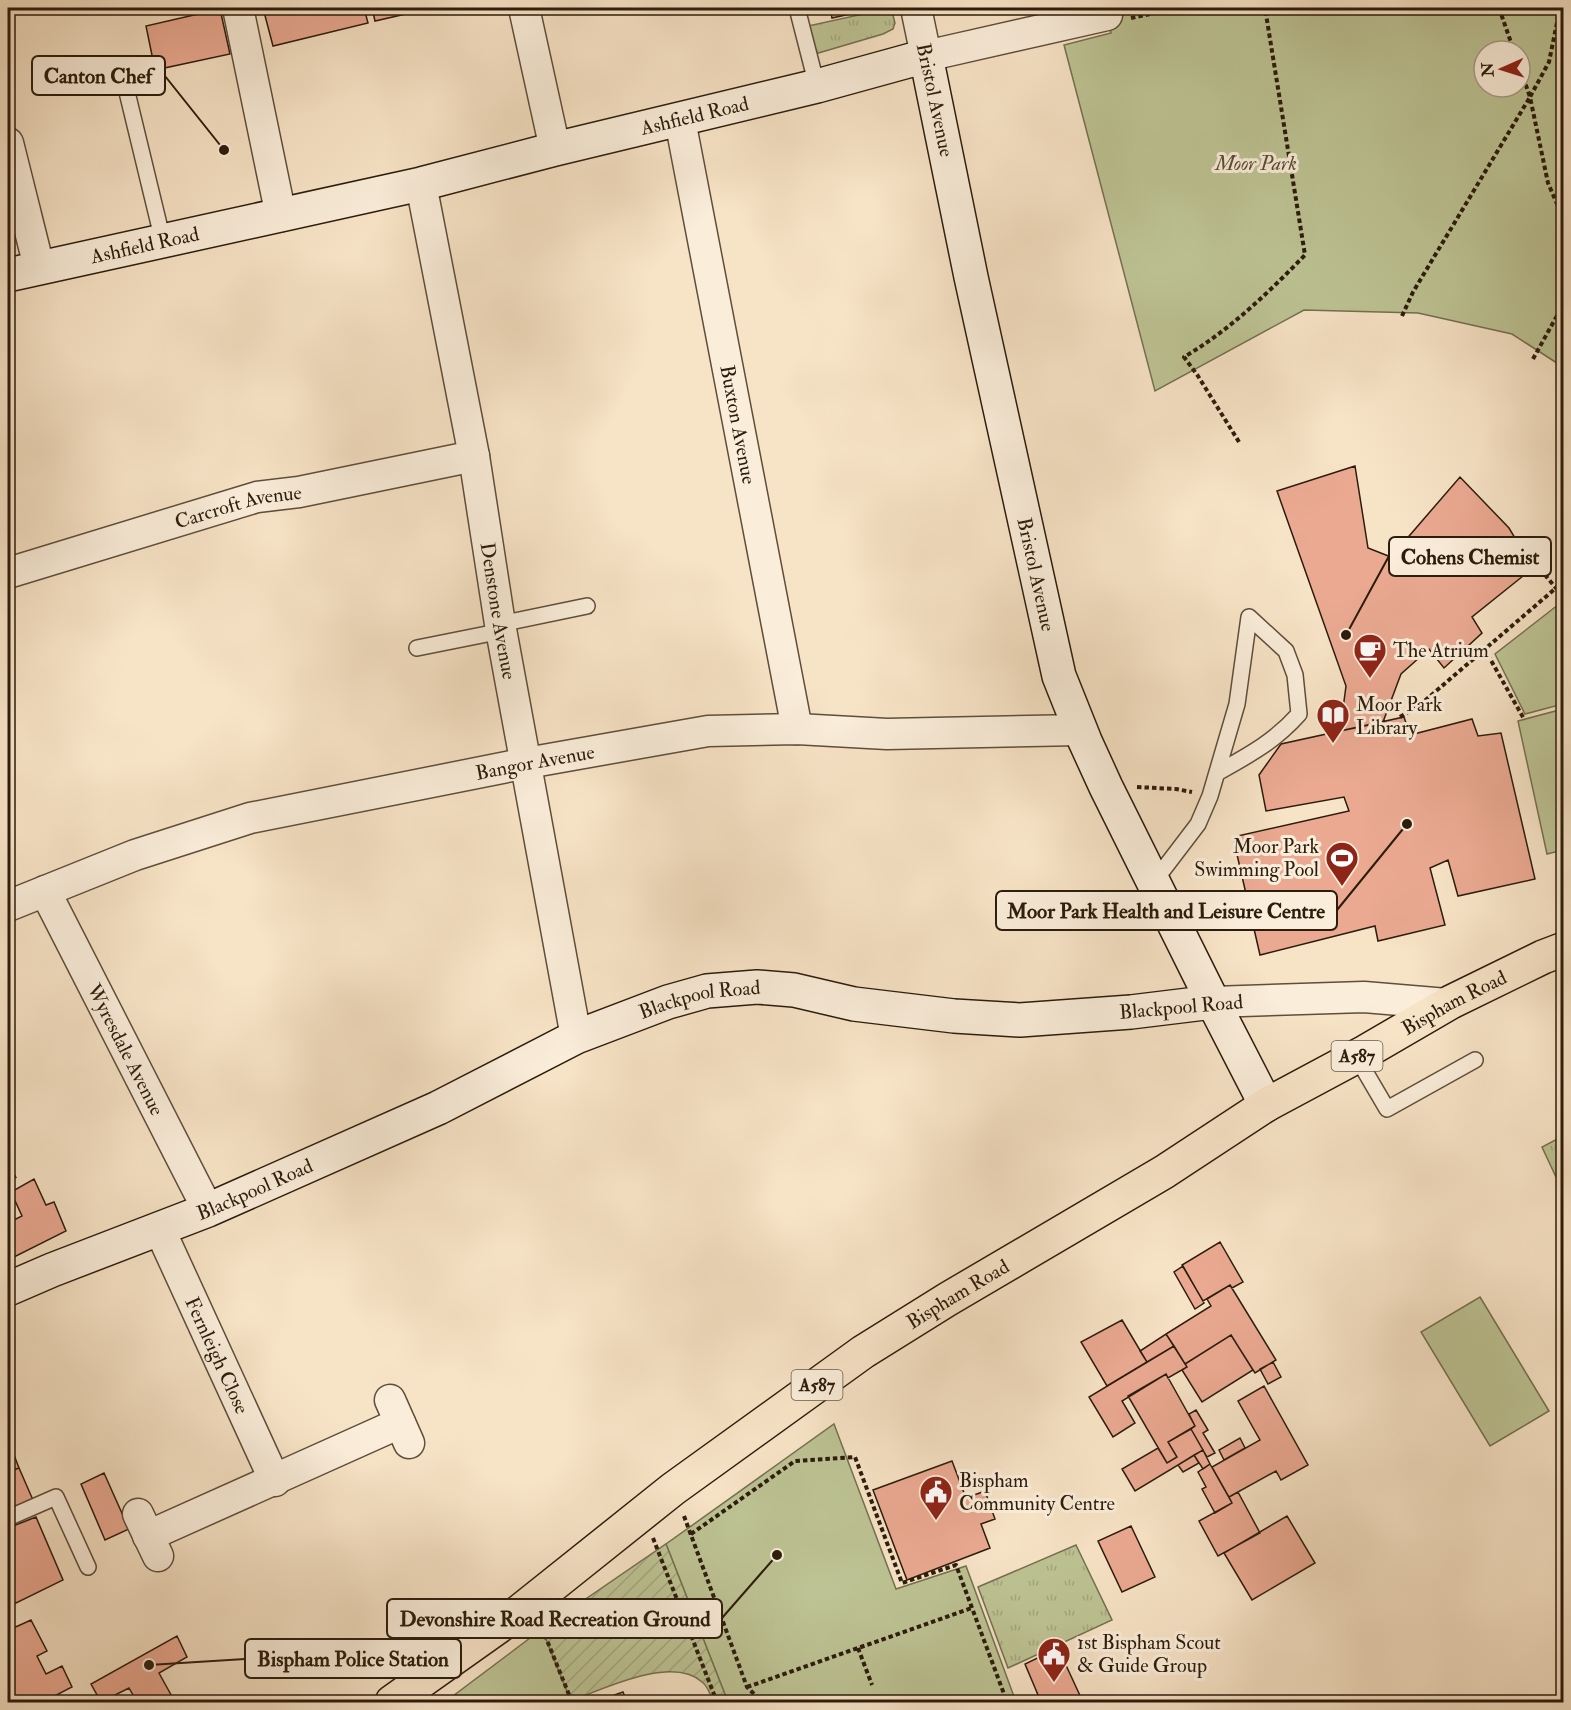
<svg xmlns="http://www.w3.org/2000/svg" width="1571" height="1710" font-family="'IM FELL Double Pica',serif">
  <defs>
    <pattern id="grass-tufts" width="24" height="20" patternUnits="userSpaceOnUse" patternTransform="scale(1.5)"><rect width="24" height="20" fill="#bdc394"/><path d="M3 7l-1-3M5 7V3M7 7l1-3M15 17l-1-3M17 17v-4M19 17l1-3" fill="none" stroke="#a3a77e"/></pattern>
    <pattern id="garden-furrows" width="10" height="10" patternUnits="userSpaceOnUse" patternTransform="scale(1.5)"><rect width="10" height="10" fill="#bdc394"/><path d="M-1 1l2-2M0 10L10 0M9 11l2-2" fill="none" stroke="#a3a77e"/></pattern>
  </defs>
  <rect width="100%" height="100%" fill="#f7e3c6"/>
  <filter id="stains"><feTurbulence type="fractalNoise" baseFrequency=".00333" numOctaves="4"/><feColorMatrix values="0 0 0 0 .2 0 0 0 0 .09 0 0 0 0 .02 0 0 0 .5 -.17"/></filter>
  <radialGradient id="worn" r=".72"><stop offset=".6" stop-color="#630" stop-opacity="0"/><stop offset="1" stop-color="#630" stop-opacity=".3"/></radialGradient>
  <path fill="url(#grass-tufts)" stroke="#747050" stroke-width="1.5" d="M868 8H891L895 23 893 29 883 34 815 54 808 26 868 13Z
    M1563 1136V1192L1542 1147Z
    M1076 1545 1112 1620 1008 1668 978 1587Z"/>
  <path fill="#bdc394" stroke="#747050" stroke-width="1.5" fill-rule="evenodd" d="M1140 8H1563V367L1512 334 1418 313 1304 310 1155 391 1064 45 1111 33 1107 15ZM1484 51H1520V87H1484Z
    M1563 601V704L1525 714 1495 654Z
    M1563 709V850L1547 854 1518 721Z
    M1480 1297 1549 1411 1490 1446 1421 1332Z
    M834 1424 896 1589 966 1566 1016 1702H728L666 1544Z
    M542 1629 571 1701 568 1702H445Z"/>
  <path fill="url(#garden-furrows)" stroke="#747050" stroke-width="1.5" d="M666 1544 728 1702H713C711 1696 708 1686 702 1682 672 1655 603 1689 571 1701L542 1629Z"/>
  <path fill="#eba992" stroke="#2b1c0c" stroke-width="1.5" d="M142 8H165L144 13Z
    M263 8H364L368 23 273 46Z
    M372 8H432L375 21Z
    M830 8H864V11L832 18Z
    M220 9 230 54 155 70 146 26Z
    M1355 466 1368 548 1391 557 1460 477 1509 528 1533 568 1472 617 1482 633 1444 668 1429 649 1401 674 1383 722 1340 731 1346 686 1277 491Z
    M1404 717 1410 735 1472 719 1478 736 1501 733 1535 879 1458 896 1448 860 1430 868 1445 925 1378 941 1375 926 1260 955 1233 837 1349 811 1344 797 1266 811 1259 775 1281 744Z
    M34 1179 46 1205 54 1202 66 1231 8 1260V1223L22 1216 11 1192Z
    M1220 1242 1243 1282 1232 1288 1230 1285 1203 1301 1182 1265Z
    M1183 1266 1204 1303 1195 1309 1174 1272Z
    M1230 1285 1276 1360 1255 1373 1231 1335 1185 1364 1166 1334 1211 1306 1207 1299Z
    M1122 1320 1147 1362 1107 1386 1081 1342Z
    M1166 1334 1174 1346 1147 1362 1140 1351Z
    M1231 1335 1253 1370 1202 1402 1182 1370 1187 1367 1185 1364Z
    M1174 1346 1187 1367 1168 1378 1166 1374 1122 1401 1135 1423 1113 1437 1089 1397Z
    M1273 1362 1281 1377 1268 1384 1260 1369Z
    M1166 1374 1195 1426 1168 1442 1177 1457 1167 1463 1128 1396Z
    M1264 1386 1308 1465 1281 1480 1276 1471 1229 1497 1212 1467 1260 1440 1238 1401Z
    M1196 1410 1208 1430 1203 1433 1215 1453 1207 1457 1191 1429 1195 1426 1189 1414Z
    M1191 1429 1203 1450 1135 1491 1122 1469 1158 1448 1167 1463 1177 1457 1168 1442Z
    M1240 1438 1245 1448 1224 1460 1219 1450Z
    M8 1439 19 1468 8 1472Z
    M1203 1450 1210 1464 1203 1469 1194 1455Z
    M1194 1455 1199 1463 1183 1472 1178 1465Z
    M952 1461 966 1498 985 1491 995 1519 981 1524 990 1548 907 1580 873 1490Z
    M1210 1464 1232 1503 1215 1513 1202 1489 1206 1487 1198 1472Z
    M19 1468 33 1500 8 1510V1472Z
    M104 1473 129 1529 105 1540 81 1484Z
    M1238 1492 1260 1533 1218 1556 1199 1521 1232 1503 1229 1497Z
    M1287 1516 1315 1563 1252 1600 1224 1553Z
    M36 1517 63 1580 14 1604 8 1590V1528Z
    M1131 1526 1155 1577 1122 1592 1098 1541Z
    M31 1620 47 1651 37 1656 46 1674 62 1666 72 1687 43 1702H8V1628L9 1630Z
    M177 1636 187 1657 159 1673 175 1702H137L129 1688 101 1702 91 1684Z
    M1058 1648 1083 1702H1041L1025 1664Z
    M623 1692 627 1702H595Z"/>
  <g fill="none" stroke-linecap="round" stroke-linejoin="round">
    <defs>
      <path id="lane" d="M797 8 817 86
        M126 88 163 241
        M500 624 587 606
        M417 648 502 631
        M1217 773C1249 755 1274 742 1299 714L1295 675 1286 651 1249 617
        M1153 883 1198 824 1210 796 1237 704 1249 617
        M1356 1056 1387 1109 1475 1060
        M8 1518 56 1497 88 1567"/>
      <g id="street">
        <path d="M238 8 281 216"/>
        <path d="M524 8 555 149"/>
        <path d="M916 8 926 56 1107 15"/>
        <path id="s1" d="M680 120 797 729"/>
        <path d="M8 143 39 267"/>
        <path id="s2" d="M421 184 474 456 500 624 576 1037"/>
        <path id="s3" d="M8 573 257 497 299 492 474 456"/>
        <path id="s4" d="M45 891 208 1210"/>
        <path id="s5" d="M8 906 135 855 250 818 527 763 708 731 797 729 887 734 1080 730"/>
        <path d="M1213 1002 1364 997 1447 1004"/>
        <path id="s6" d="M159 1228 275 1481"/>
        <path d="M390 1400 409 1443"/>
        <path d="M138 1514 158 1556"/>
        <path d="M148 1536 400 1423"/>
      </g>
      <g id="secondary">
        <path id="s7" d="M8 275 421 184 555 149 817 86 926 56 971 277 1059 676 1085 741 1106 787 1213 1002 1266 1105"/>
        <path id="s8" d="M8 1289 52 1270 208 1210 438 1108 576 1037 668 1002 707 991 757 987 794 990 854 1004 954 1016 1020 1020 1131 1012 1213 1002"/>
      </g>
      <g id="primary">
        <path id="s9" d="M392 1702 519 1612 673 1489 863 1352 948 1299 1164 1172 1266 1105 1365 1052 1451 1002 1543 957 1564 949"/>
      </g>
    </defs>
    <use href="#lane" stroke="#5e4e3a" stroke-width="18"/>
    <use href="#street" stroke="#5e4e3a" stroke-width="33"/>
    <use href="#secondary" stroke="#2b1c0c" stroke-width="36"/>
    <use href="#primary" stroke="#2b1c0c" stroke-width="36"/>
    <path stroke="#2b1c0c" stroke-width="4" stroke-dasharray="4.5 3" stroke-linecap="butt" d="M1499 8 1514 51
      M1560 8 1549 62 1530 97 1548 183 1564 220
      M1131 18 1180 8
      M1402 316 1413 292 1530 97 1520 68
      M1533 359 1564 303
      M1239 442 1198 376 1184 357C1230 330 1268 293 1305 255L1265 8
      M1540 569 1556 588 1564 582
      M1484 648 1524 719
      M1400 717 1421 704 1556 588 1564 597
      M1137 787 1176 789 1192 792
      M8 1180 16 1176
      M684 1516 747 1687 762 1702
      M691 1534 795 1461 855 1457 902 1583 956 1565 1007 1702
      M653 1538 717 1702
      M542 1628 572 1702
      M858 1648 872 1685
      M747 1687 972 1608
      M136 1700V1702"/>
    <use href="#lane" stroke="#faedda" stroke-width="15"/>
    <use href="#street" stroke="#faedda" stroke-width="30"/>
    <use href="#secondary" stroke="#faedda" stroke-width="33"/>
    <use href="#primary" stroke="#f7e3c6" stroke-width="33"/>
  </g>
  <defs>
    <symbol id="cafe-pin" viewBox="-11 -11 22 30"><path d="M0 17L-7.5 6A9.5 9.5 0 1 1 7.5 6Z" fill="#8f2418" stroke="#faedda"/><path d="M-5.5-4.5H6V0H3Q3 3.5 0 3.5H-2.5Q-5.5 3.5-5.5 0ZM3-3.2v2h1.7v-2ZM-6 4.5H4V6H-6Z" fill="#fff"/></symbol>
    <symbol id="library-pin" viewBox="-11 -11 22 30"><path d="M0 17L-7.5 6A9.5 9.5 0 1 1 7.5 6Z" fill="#8f2418" stroke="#faedda"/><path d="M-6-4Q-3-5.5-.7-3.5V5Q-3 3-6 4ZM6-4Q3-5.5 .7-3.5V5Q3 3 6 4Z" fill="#fff"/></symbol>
    <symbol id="stadium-pin" viewBox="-11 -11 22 30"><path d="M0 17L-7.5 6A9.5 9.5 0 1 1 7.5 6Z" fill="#8f2418" stroke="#faedda"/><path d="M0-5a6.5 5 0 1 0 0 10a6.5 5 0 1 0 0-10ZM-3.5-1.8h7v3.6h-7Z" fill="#fff"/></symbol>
    <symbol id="civic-pin" viewBox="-11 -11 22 30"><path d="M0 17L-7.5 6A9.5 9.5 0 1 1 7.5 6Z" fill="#8f2418" stroke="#faedda"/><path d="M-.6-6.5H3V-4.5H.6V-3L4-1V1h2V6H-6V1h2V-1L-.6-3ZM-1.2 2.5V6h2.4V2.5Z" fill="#fff"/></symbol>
  </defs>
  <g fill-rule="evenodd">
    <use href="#cafe-pin" x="1351" y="631" width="38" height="52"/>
    <use href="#library-pin" x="1314" y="696" width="38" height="52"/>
    <use href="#stadium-pin" x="1323" y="839" width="38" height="52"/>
    <use href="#civic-pin" x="917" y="1473" width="38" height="52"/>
    <use href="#civic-pin" x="1035" y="1635" width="38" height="52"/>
  </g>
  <g text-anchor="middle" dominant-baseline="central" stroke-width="6" stroke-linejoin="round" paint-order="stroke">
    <g fill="#faedda" stroke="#695b4a" stroke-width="1.5">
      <rect x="1331.5" y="1041" width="51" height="30" rx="4.5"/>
      <rect x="791.5" y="1370" width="51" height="30" rx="4.5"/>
    </g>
    <g font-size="18" font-weight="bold" fill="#2b1c0c">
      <text x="1357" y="1056">A587</text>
      <text x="817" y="1385">A587</text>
    </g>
    <g font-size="20" fill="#2b1c0c" stroke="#faedda">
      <text transform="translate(935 100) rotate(78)">Bristol Avenue</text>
      <text stroke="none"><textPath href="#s7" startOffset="705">Ashfield Road</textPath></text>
      <text stroke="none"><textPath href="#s7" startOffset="140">Ashfield Road</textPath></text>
      <text stroke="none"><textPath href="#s1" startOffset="310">Buxton Avenue</textPath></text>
      <text stroke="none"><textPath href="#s3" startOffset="240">Carcroft Avenue</textPath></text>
      <text stroke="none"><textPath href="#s7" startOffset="1474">Bristol Avenue</textPath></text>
      <text stroke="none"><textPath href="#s2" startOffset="434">Denstone Avenue</textPath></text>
      <text stroke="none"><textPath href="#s5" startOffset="548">Bangor Avenue</textPath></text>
      <text stroke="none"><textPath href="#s8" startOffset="752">Blackpool Road</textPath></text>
      <text stroke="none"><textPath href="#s9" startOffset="1274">Bispham Road</textPath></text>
      <text transform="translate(1181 1007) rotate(-5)">Blackpool Road</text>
      <text stroke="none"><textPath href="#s4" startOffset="178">Wyresdale Avenue</textPath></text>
      <text stroke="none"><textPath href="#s8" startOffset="266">Blackpool Road</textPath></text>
      <text stroke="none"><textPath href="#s9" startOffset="698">Bispham Road</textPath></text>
      <text stroke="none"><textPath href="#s6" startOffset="140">Fernleigh Close</textPath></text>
    </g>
    <g font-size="20" font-style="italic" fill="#574e35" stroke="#faedda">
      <text x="1256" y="163">Moor Park</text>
    </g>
    <g font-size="20" fill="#2b1c0c" stroke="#faedda" text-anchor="start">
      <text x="1393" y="650">The Atrium</text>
      <text x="1356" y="704">Moor Park<tspan x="1356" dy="23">Library</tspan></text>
      <text x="1319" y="846" text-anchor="end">Moor Park<tspan x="1319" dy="23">Swimming Pool</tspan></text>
      <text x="959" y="1480">Bispham<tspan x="959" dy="23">Community Centre</tspan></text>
      <text x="1077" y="1642">1st Bispham Scout<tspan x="1077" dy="23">&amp; Guide Group</tspan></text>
    </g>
  </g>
  <path fill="none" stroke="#2b1c0c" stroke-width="2" d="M224 150L165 76M1346 635L1389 556M1407 824L1337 910M777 1555L722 1618M149 1665L245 1659"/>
  <g fill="#2b1c0c" stroke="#faedda" stroke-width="2">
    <circle cx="224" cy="150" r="6"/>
    <circle cx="1346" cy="635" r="6"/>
    <circle cx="1407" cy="824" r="6"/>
    <circle cx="777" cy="1555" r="6"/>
    <circle cx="149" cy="1665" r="6"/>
  </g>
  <g fill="#faedda" stroke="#2b1c0c" stroke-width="2">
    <rect x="32" y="56" width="133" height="39" rx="6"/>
    <rect x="1389" y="537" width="162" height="39" rx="6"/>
    <rect x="996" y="891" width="341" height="39" rx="6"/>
    <rect x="387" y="1599" width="335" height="39" rx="6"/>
    <rect x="245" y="1639" width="216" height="39" rx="6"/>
  </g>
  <g font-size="21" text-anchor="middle" font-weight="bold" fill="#2b1c0c">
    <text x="98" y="83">Canton Chef</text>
    <text x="1470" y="564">Cohens Chemist</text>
    <text x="1166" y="918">Moor Park Health and Leisure Centre</text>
    <text x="555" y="1626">Devonshire Road Recreation Ground</text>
    <text x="353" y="1666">Bispham Police Station</text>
  </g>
  <rect width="1571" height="1710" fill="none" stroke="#f7e3c6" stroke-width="30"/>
  <rect x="9" y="9" width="1553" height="1692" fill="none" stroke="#2b1c0c" stroke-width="3"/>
  <rect x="15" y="15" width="1541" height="1680" fill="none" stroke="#2b1c0c" stroke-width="1.5"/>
  <g transform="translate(1502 69) rotate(267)"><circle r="28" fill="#faedda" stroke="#a79988" stroke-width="1.5"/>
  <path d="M0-4.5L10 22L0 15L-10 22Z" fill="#8f2418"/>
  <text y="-9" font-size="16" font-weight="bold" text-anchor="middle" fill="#2b1c0c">N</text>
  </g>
  <rect width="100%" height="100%" filter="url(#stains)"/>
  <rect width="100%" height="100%" fill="url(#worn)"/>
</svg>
